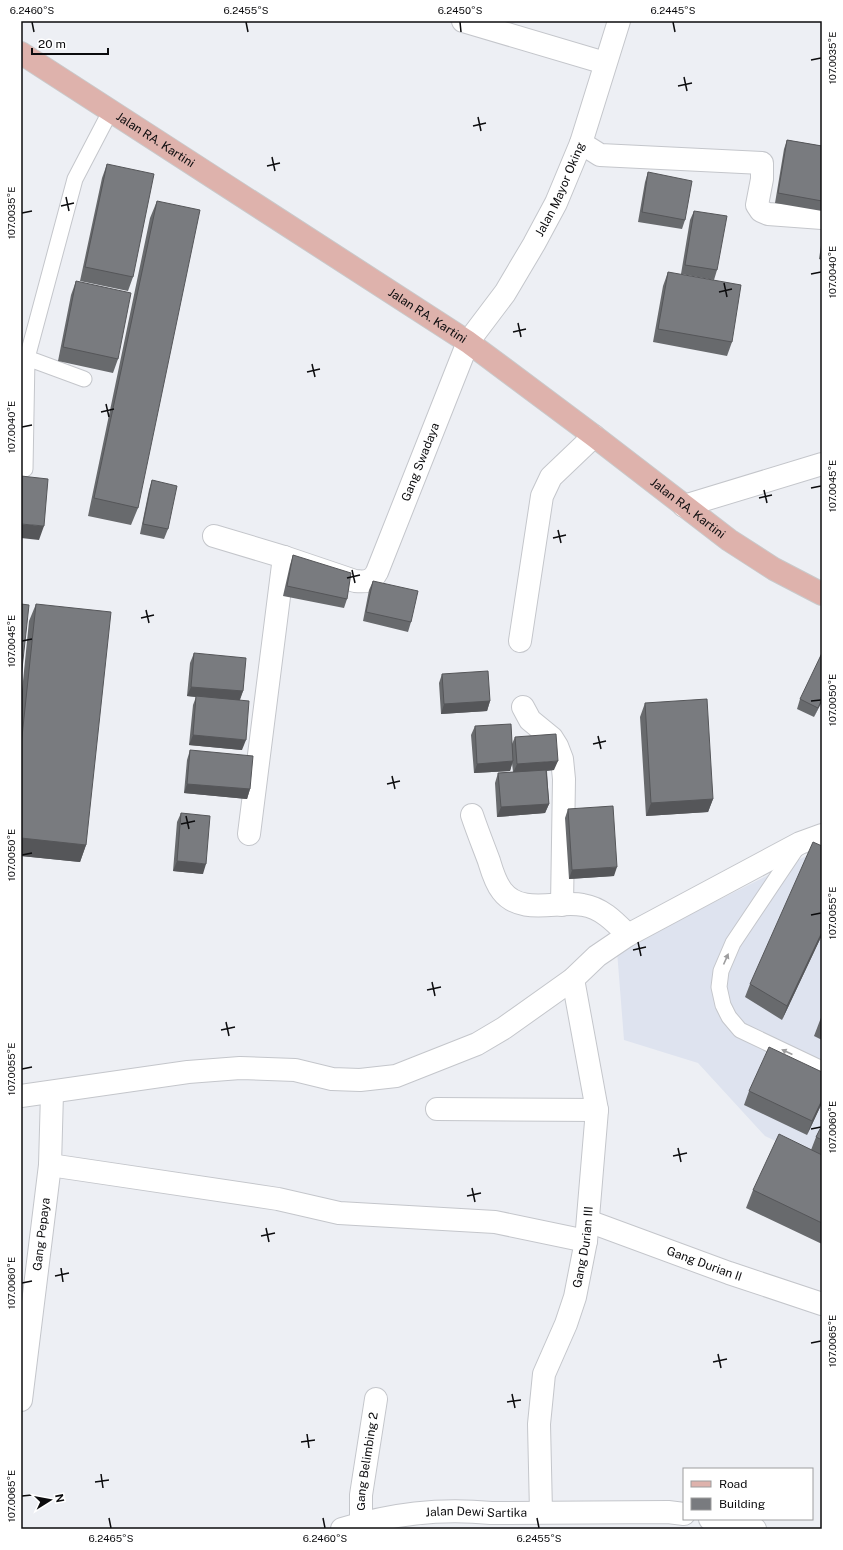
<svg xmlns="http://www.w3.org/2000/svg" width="843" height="1550" font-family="'Public Sans',sans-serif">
  <rect width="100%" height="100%" fill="#edeff4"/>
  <path fill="#dee3ef" d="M822 848V1163L765 1136 698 1063 624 1040 617 951Z"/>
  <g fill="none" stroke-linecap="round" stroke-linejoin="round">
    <defs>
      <path id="lane" d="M21 356 27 358 75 179 111 110
        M25 469 27 358 84 379
        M798 846 733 943 721 971 719 987 723 1005 729 1017 740 1030 822 1069"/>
      <g id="street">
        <path d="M463 21 605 63"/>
        <path d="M581 143 600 155 762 163V179L757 205 761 211 768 214 822 218"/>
        <path d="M684 506 822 464"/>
        <path id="s1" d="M214 536 284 557 355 581C365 582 372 582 377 572L468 342"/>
        <path d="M520 641 542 496 551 477 594 436"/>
        <path d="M523 707 530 720 552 738 557 746 562 759 564 779 562 905"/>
        <path d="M472 815C477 830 483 845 489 861 492 871 495 882 502 891 521 916 558 900 583 905 602 908 615 922 628 935"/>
        <path d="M249 834 284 557"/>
        <path d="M21 1096 188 1072 240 1068 295 1070 332 1079 360 1080 396 1076 477 1044 504 1028 573 979 597 956 628 935 800 843 822 835"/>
        <path d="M437 1109 597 1110"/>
        <path d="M50 1165 278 1199 339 1213 495 1222 586 1241"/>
        <path id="s2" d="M588 1221 729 1273 822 1304"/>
        <path id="s3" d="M21 1400 50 1165 52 1093"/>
        <path id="s4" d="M541 1512 539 1424 544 1374 566 1324 575 1297 586 1241 597 1110 573 979"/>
        <path id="s5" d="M361 1523V1495L376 1399"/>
      </g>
      <g id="secondary">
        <path id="s6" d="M468 342 505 293 534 244 556 203 581 143 619 21"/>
        <path d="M710 1519 744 1525 755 1529"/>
        <path id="s7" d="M342 1529C392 1514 438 1508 491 1513L668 1512 684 1514"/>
      </g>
      <g id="primary">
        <path id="s8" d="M21 53 468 342 594 436 729 540 774 569 822 594"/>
      </g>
    </defs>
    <use href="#lane" stroke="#c4c6cb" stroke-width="17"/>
    <use href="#street" stroke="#c4c6cb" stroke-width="24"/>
    <use href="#secondary" stroke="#c4c6cb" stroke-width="24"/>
    <use href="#primary" stroke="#c9c9ca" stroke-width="24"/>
    <use href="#lane" stroke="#fff" stroke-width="15"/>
    <use href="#street" stroke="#fff" stroke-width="22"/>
    <use href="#secondary" stroke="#fff" stroke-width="22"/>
    <use href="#primary" stroke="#deb2ac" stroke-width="22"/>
  </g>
  <path fill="#686a6d" d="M787 140 822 146V211L775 203 784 149Z
    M107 164 133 277 128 291 80 281 102 178Z
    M648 172 685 220 682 229 638 222 645 182Z
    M157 201 138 508 131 525 88 516 150 218Z
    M694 211 717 270 714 280 681 274 690 220Z
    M822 239V260L819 259Z
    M668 272 732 342 727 356 653 342 663 286Z
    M76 281 118 359 113 373 58 361 71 295Z
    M152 480 168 529 164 539 140 534 149 490Z
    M293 555 347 599 344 608 283 596 290 565Z
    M373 581 411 622 408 632 363 621 369 590Z
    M36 604 86 845 80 862 21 856V701L29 621Z
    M194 653 243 691 240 700 242 750 189 745 193 705 196 697 187 696 190 663Z
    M442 674 490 701 487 711 441 714 439 683Z
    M800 699 822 701 814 717 797 709Z
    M645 703 713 799 708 812 646 816 640 717Z
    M475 726 512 744 515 737 554 770 547 771 549 804 545 813 497 817 495 783 498 773 513 772 512 763 510 771 474 773 471 735Z
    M190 750 250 789 247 799 184 793 187 760Z
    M568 809 614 876 569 879 565 818Z
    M181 813 203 874 173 871 177 822Z
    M822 935 782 1020 745 997 750 984Z
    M822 1015V1040L814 1036Z
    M749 1091 822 1103 807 1135 744 1105Z
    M822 1125V1244L746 1208 753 1190 811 1150 816 1137Z"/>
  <path fill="#555659" d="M21 524 44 526 39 540 21 538Z
    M191 687 243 691 239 701 187 696Z
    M822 699V701L814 717Z
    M490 701 487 711 441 714 444 704Z
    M193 735 246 740 242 750 189 745Z
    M513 761 510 771 474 773 477 764Z
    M558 761 554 770 513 773 517 764Z
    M187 784 250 789 247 799 184 793Z
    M713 799 708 812 646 816 651 803Z
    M549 804 545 813 497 817 501 807Z
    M21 838 86 845 80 862 21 856Z
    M177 861 206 864 203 874 173 871Z
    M617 867 614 876 569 879 572 870Z
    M822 932V935L782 1020 787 1006Z
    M822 1100V1103L807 1135 812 1121Z"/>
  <path fill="#797b7f" stroke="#555659" d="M787 140 822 146V201L778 193Z
    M107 164 154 174 133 277 85 267Z
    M648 172 692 181 685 220 642 212Z
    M157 201 200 210 138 508 94 498Z
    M694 211 727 216 717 270 685 265Z
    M668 272 741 285 732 342 658 329Z
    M76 281 131 293 118 359 63 347Z
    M21 476 48 479 44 526 21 524Z
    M152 480 177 486 168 529 143 524Z
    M293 555 351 573 347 599 287 586Z
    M373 581 418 591 411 622 366 612Z
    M21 604 29 605 21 678Z
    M36 604 111 612 86 845 21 838V746Z
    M194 653 246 658 243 691 191 687Z
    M822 653V699L818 708 800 699Z
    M488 671 490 701 444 704 442 674Z
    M196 696 249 701 246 740 193 735Z
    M707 699 713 799 651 803 645 703Z
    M511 724 513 761 477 764 475 726Z
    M556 734 558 761 517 764 515 737Z
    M190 750 253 756 250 789 187 784Z
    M546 770 549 804 501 807 498 773Z
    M613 806 617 867 572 870 568 809Z
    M181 813 210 816 206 864 177 861Z
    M813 842 822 846V932L787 1006 750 984Z
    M769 1047 822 1072V1100L812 1121 749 1091Z
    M822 1125V1140L816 1137Z
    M779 1134 822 1155V1223L753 1190Z"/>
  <defs><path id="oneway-solid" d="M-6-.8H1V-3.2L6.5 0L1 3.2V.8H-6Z"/></defs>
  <g fill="#9d9d9e">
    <use href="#oneway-solid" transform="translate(726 959) rotate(-66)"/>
    <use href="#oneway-solid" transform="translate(787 1052) rotate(-155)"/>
  </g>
  <path fill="none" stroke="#0b0b0d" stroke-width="1.5" d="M32 22 34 32M246 22 248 32M460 22 461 32M673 22 675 32M811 60 821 58M684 77 687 91M678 86 692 83M478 117 481 131M473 126 486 123M272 157 275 171M267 166 280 163M66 197 69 211M61 206 74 203M22 213 32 211M811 274 821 272M724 283 727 297M719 292 732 289M518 323 521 337M513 332 526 329M312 364 315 377M307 372 320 369M106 404 109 417M101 412 114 409M22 427 32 425M811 488 821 486M764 490 767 503M759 498 772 495M558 530 561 543M553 538 566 535M352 570 355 583M347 578 360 575M146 610 149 623M141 618 154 615M22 641 32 639M811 701 821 700M598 736 601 749M593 744 606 741M392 776 395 789M387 784 400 781M186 816 189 829M181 824 195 821M22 855 32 853M811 915 821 913M638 942 641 956M633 950 646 947M432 982 435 996M427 990 441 987M226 1022 229 1036M221 1030 235 1027M22 1069 32 1067M811 1129 821 1127M678 1148 681 1162M673 1156 687 1153M472 1188 475 1202M467 1196 481 1193M266 1228 269 1242M261 1236 275 1233M61 1268 63 1282M55 1276 69 1273M22 1283 32 1281M811 1343 821 1341M718 1354 721 1368M713 1362 727 1359M512 1394 515 1408M507 1402 521 1400M307 1434 309 1448M301 1442 315 1440M101 1474 103 1488M95 1482 109 1480M22 1496 32 1495M109 1518 111 1528M323 1518 325 1528M537 1518 539 1528"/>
  <g text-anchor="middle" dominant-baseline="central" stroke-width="3" stroke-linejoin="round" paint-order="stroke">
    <g font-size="12" fill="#0b0b0d" stroke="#fff">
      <text stroke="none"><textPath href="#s8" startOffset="160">Jalan RA. Kartini</textPath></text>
      <text stroke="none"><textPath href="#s6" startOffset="179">Jalan Mayor Oking</textPath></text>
      <text stroke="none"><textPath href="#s8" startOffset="484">Jalan RA. Kartini</textPath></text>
      <text stroke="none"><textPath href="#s1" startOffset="292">Gang Swadaya</textPath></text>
      <text stroke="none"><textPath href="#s8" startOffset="808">Jalan RA. Kartini</textPath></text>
      <text stroke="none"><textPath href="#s3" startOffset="167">Gang Pepaya</textPath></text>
      <text stroke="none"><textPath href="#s4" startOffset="272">Gang Durian III</textPath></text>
      <text stroke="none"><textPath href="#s2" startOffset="124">Gang Durian II</textPath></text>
      <text stroke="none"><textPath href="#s5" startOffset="62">Gang Belimbing 2</textPath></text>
      <text stroke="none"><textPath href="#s7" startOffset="136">Jalan Dewi Sartika</textPath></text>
    </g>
  </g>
  <rect width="843" height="1550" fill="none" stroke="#ffffff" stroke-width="44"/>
  <rect x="683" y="1468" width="130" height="52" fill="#ffffff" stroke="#9d9d9e"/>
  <rect x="691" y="1481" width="20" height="6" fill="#deb2ac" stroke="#9d9d9e"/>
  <text x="719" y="1488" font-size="12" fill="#0b0b0d">Road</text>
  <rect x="691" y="1498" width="20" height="12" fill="#797b7f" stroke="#9d9d9e"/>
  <text x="719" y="1508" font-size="12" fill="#0b0b0d">Building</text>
  <g transform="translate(50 1500) rotate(79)" stroke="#ffffff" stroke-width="3" paint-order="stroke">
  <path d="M0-3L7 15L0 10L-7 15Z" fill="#0b0b0d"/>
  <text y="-6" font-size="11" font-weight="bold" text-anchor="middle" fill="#0b0b0d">N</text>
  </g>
  <path d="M32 48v6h76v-6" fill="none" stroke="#0b0b0d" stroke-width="2"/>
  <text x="38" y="48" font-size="12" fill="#0b0b0d" stroke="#ffffff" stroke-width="3" paint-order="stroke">20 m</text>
  <rect x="22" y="22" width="799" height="1506" fill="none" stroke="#0b0b0d" stroke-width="1.5"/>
  <g font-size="10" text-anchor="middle" fill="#0b0b0d">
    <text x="32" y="14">6.2460°S</text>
    <text x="246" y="14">6.2455°S</text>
    <text x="460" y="14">6.2450°S</text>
    <text x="673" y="14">6.2445°S</text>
    <text transform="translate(832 58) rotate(-90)" y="4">107.0035°E</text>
    <text transform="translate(11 213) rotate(-90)" y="4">107.0035°E</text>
    <text transform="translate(832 272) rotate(-90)" y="4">107.0040°E</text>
    <text transform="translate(11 427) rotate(-90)" y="4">107.0040°E</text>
    <text transform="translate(832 486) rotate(-90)" y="4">107.0045°E</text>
    <text transform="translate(11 641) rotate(-90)" y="4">107.0045°E</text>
    <text transform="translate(832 700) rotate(-90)" y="4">107.0050°E</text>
    <text transform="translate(11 855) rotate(-90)" y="4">107.0050°E</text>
    <text transform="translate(832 913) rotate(-90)" y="4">107.0055°E</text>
    <text transform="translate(11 1069) rotate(-90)" y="4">107.0055°E</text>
    <text transform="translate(832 1127) rotate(-90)" y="4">107.0060°E</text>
    <text transform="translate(11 1283) rotate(-90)" y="4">107.0060°E</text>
    <text transform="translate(832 1341) rotate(-90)" y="4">107.0065°E</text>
    <text transform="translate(11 1496) rotate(-90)" y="4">107.0065°E</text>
    <text x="111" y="1542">6.2465°S</text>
    <text x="325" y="1542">6.2460°S</text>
    <text x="539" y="1542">6.2455°S</text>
  </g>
</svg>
